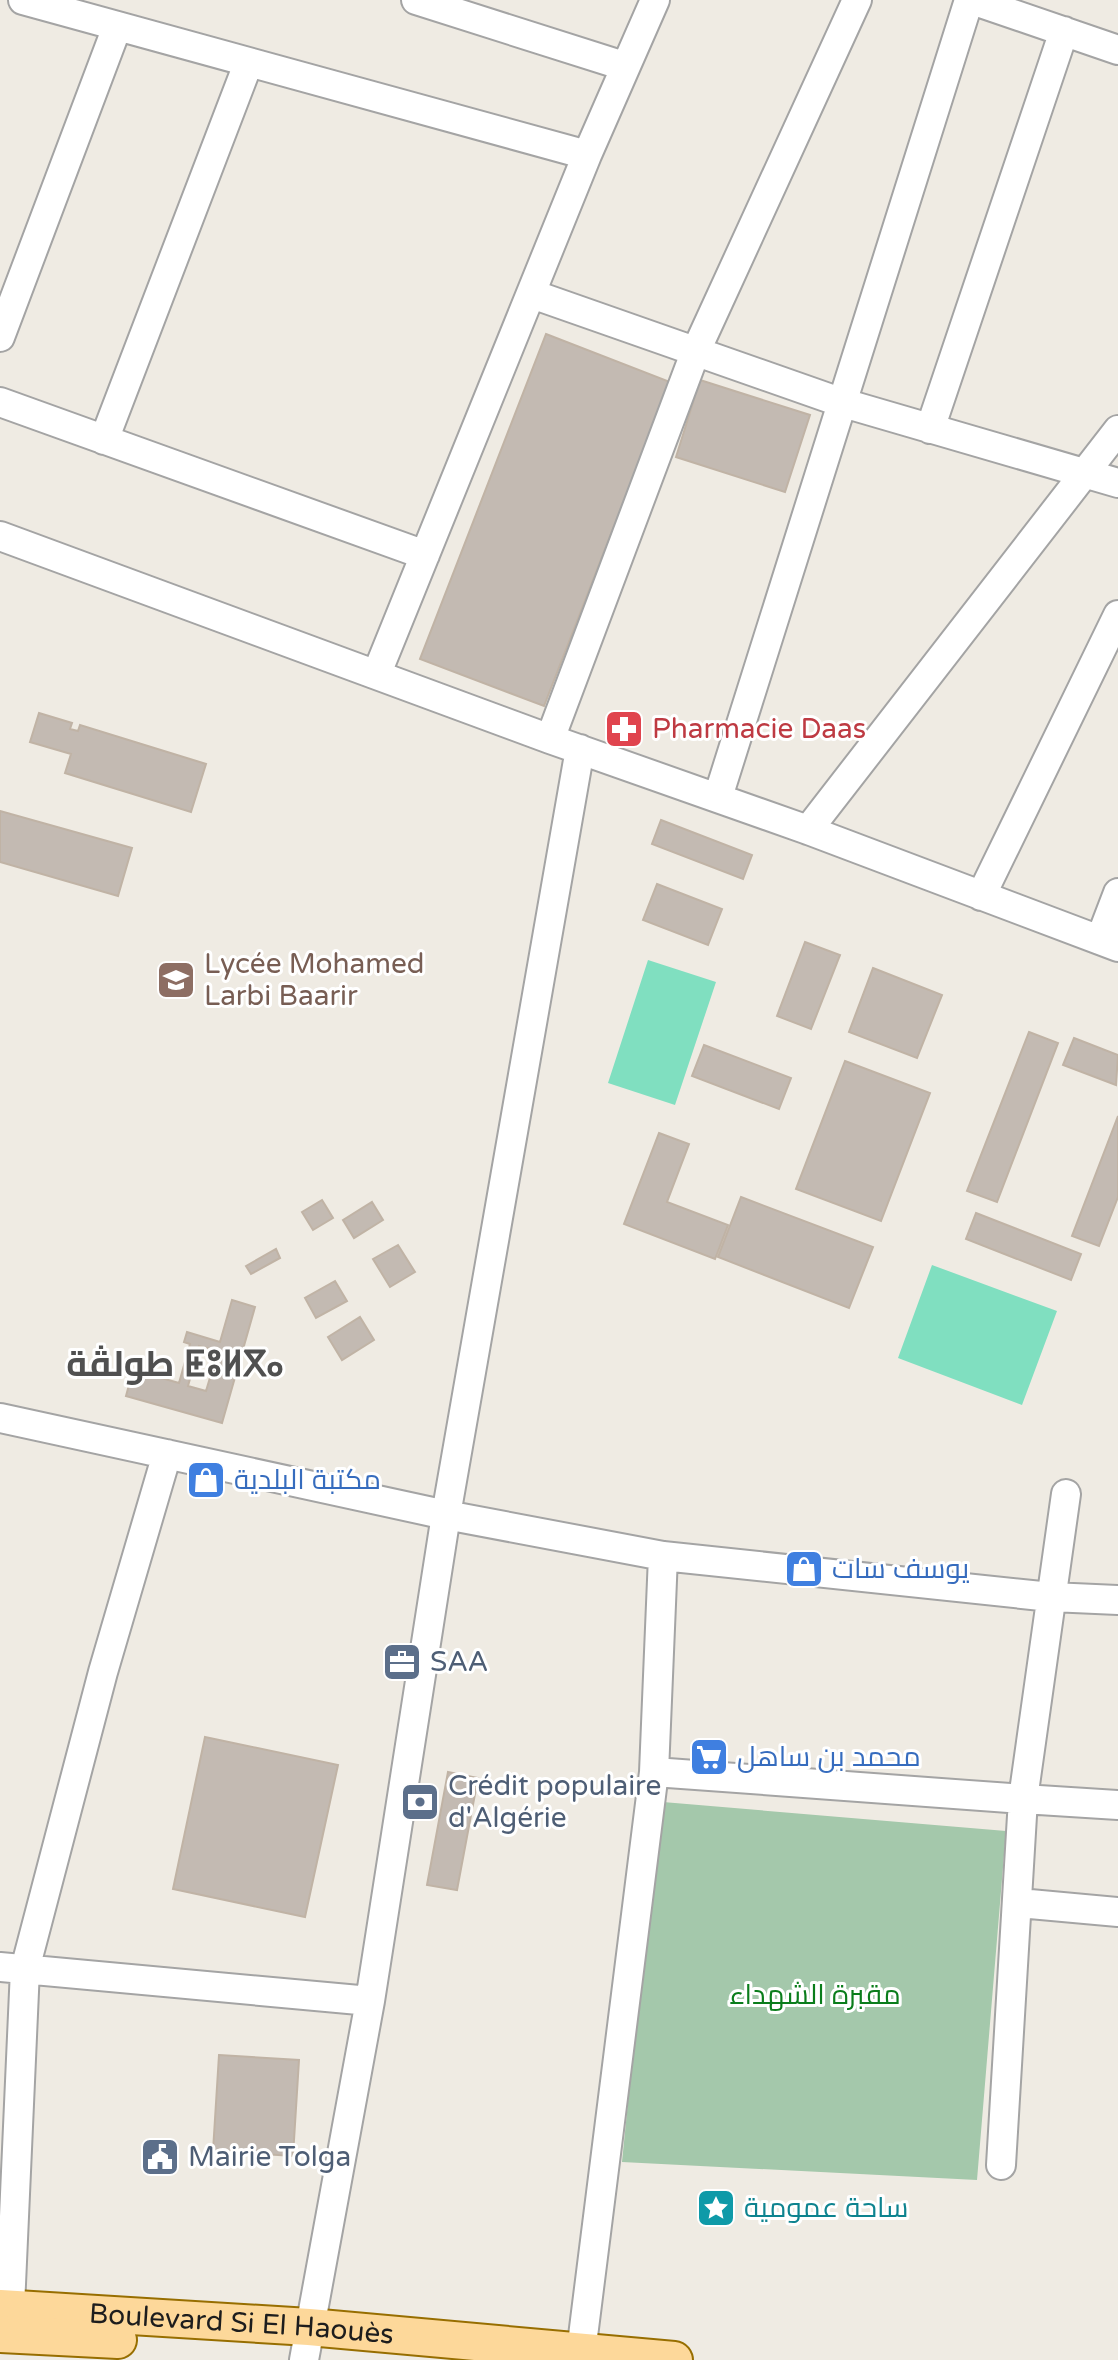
<svg xmlns="http://www.w3.org/2000/svg" width="1118" height="2360" font-family="'Varela Round',Cairo,'Noto Sans Tifinagh',sans-serif">
  <rect width="100%" height="100%" fill="#efebe3"/>
  <path fill="#a4c8ab" d="M651 1801 1006 1831 977 2180 622 2162 641 1973Z"/>
  <path fill="#80dfc0" d="M648 960 716 982 675 1105 608 1083Z
    M932 1265 1057 1311 1022 1405 898 1358Z"/>
  <path fill="#c3bab2" stroke="#c0b3a5" stroke-width="2" fill-rule="evenodd" d="M546 334 670 382 544 706 420 659Z
    M700 380 810 415 785 492 676 457Z
    M39 713 72 723 70 729 78 731 80 725 206 764 191 812 65 773 71 754 30 742Z
    M0 811 132 848 118 896 0 862Z
    M661 820 752 855 743 879 652 844Z
    M657 884 722 909 708 945 643 920Z
    M805 942 840 955 811 1029 777 1016Z
    M873 968 942 995 917 1058 849 1032Z
    M1029 1032 1058 1043 997 1202 967 1191Z
    M1074 1038 1118 1055 1116 1085 1063 1065Z
    M704 1045 791 1078 779 1109 692 1076Z
    M845 1061 930 1093 881 1221 796 1189Z
    M1118 1116V1197L1099 1246 1072 1236Z
    M659 1133 689 1144 667 1202 728 1225 715 1259 624 1224Z
    M741 1197 873 1247 849 1308 718 1257Z
    M322 1200 333 1218 313 1230 302 1212Z
    M372 1202 383 1220 354 1238 343 1220Z
    M976 1213 1081 1254 1071 1280 966 1239Z
    M398 1245 415 1272 390 1287 373 1259Z
    M276 1249 280 1258 251 1274 246 1266Z
    M335 1281 347 1301 316 1318 305 1298Z
    M232 1300 255 1307 222 1423 126 1396 133 1370 179 1383 190 1344 184 1342 187 1332 220 1342ZM199 1346 218 1351 206 1391 188 1386Z
    M360 1317 374 1340 342 1360 328 1337Z
    M205 1737 338 1765 305 1917 173 1889Z
    M448 1772 478 1778 457 1890 427 1885Z
    M219 2055 299 2060 293 2156 213 2151Z"/>
  <g fill="none" stroke-linecap="round" stroke-linejoin="round">
    <defs>
      <path id="minor" d="M23 0 587 155
        M416 0 624 66
        M972 0 1118 50
        M532 294 840 402 1118 483
        M0 337 117 27
        M0 402 425 555
        M930 429 1064 31
        M104 440 248 64
        M0 536 550 739 808 830 1118 947
        M377 673 587 155 655 0
        M550 739 695 353 857 0
        M718 797 969 0
        M808 830 1118 430
        M981 896 1118 615
        M1100 940 1118 893
        M0 1418 446 1515 663 1556 1051 1597 1118 1600
        M1066 1494 1023 1799 1118 1805
        M663 1556 654 1772 1023 1799 1001 2165
        M1019 1903 1118 1912
        M0 1967 370 2001
        M9 2329 25 1969 103 1672 167 1454
        M304 2360 370 2001 446 1515 580 749
        M580 2360 654 1772"/>
      <g id="major">
        <path id="s1" d="M0 2308 309 2327 674 2360"/>
        <path d="M0 2334 118 2340"/>
      </g>
    </defs>
    <use href="#minor" stroke="#a4a4a4" stroke-width="32"/>
    <use href="#major" stroke="#976e00" stroke-width="40"/>
    <use href="#minor" stroke="#fff" stroke-width="28"/>
    <use href="#major" stroke="#fdd89a" stroke-width="36"/>
  </g>
  <defs>
    <symbol id="pharmacy-square" viewBox="-11 -11 22 22"><rect x="-9" y="-9" width="18" height="18" rx="4" fill="#e0444e" stroke="#fff"/><path d="M-2-6h4v4h4v4h-4v4h-4v-4h-4v-4h4Z" fill="#fff"/></symbol>
    <symbol id="school-square" viewBox="-11 -11 22 22"><rect x="-9" y="-9" width="18" height="18" rx="4" fill="#8d6e63" stroke="#fff"/><path d="M0-5L7-2L0 1L-7-2ZM-4 1L0 2.5L4 1V4Q0 6-4 4Z" fill="#fff"/></symbol>
    <symbol id="shop-square" viewBox="-11 -11 22 22"><rect x="-9" y="-9" width="18" height="18" rx="4" fill="#3f7fe0" stroke="#fff"/><path d="M-5-2.5h2.3a2.7 3.5 0 0 1 5.4 0H5L5.5 6h-11ZM-1.5-2.5h3a1.5 2.3 0 0 0-3 0Z" fill="#fff"/></symbol>
    <symbol id="office-square" viewBox="-11 -11 22 22"><rect x="-9" y="-9" width="18" height="18" rx="4" fill="#5c6f8a" stroke="#fff"/><path d="M-6-3h4V-5.5h4V-3h4V5H-6ZM-1-4.5V-3h2v-1.5ZM-6 0V1H6V0Z" fill="#fff"/></symbol>
    <symbol id="supermarket-square" viewBox="-11 -11 22 22"><rect x="-9" y="-9" width="18" height="18" rx="4" fill="#3f7fe0" stroke="#fff"/><path d="M-6-5.5h2.5l.6 2H6L4.5 2H-2.5L-4.4-4H-6ZM-1.5 3.2a1.3 1.3 0 1 0 .1 0ZM3 3.2a1.3 1.3 0 1 0 .1 0Z" fill="#fff"/></symbol>
    <symbol id="bank-square" viewBox="-11 -11 22 22"><rect x="-9" y="-9" width="18" height="18" rx="4" fill="#5c6f8a" stroke="#fff"/><path d="M-6-4H6V4H-6ZM0-2.3a2.3 2.3 0 1 0 0 4.6a2.3 2.3 0 1 0 0-4.6Z" fill="#fff"/></symbol>
    <symbol id="civic-square" viewBox="-11 -11 22 22"><rect x="-9" y="-9" width="18" height="18" rx="4" fill="#5c6f8a" stroke="#fff"/><path d="M-.6-6.5H3V-4.5H.6V-3L4-1V1h2V6H-6V1h2V-1L-.6-3ZM-1.2 2.5V6h2.4V2.5Z" fill="#fff"/></symbol>
    <symbol id="sight-square" viewBox="-11 -11 22 22"><rect x="-9" y="-9" width="18" height="18" rx="4" fill="#0f9aa8" stroke="#fff"/><path d="M0-6L1.8-2.2L6-1.7L2.9 1.2L3.7 5.4L0 3.3L-3.7 5.4L-2.9 1.2L-6-1.7L-1.8-2.2Z" fill="#fff"/></symbol>
  </defs>
  <g fill-rule="evenodd">
    <use href="#pharmacy-square" x="602" y="707" width="44" height="44"/>
    <use href="#school-square" x="154" y="958" width="44" height="44"/>
    <use href="#shop-square" x="184" y="1458" width="44" height="44"/>
    <use href="#shop-square" x="782" y="1547" width="44" height="44"/>
    <use href="#office-square" x="380" y="1640" width="44" height="44"/>
    <use href="#supermarket-square" x="687" y="1735" width="44" height="44"/>
    <use href="#bank-square" x="398" y="1780" width="44" height="44"/>
    <use href="#civic-square" x="138" y="2135" width="44" height="44"/>
    <use href="#sight-square" x="694" y="2186" width="44" height="44"/>
  </g>
  <g text-anchor="middle" dominant-baseline="central" stroke-width="6" stroke-linejoin="round" paint-order="stroke">
    <g font-size="28" fill="#be3a42" stroke="#fff" text-anchor="start">
      <text x="652" y="729">Pharmacie Daas</text>
    </g>
    <g font-size="28" fill="#785e54" stroke="#fff" text-anchor="start">
      <text x="204" y="964">Lycée Mohamed<tspan x="204" dy="32">Larbi Baarir</tspan></text>
    </g>
    <g font-size="28" fill="#366cbe" stroke="#fff" text-anchor="start">
      <text x="234" y="1480">مكتبة البلدية</text>
      <text x="832" y="1569">يوسف سات</text>
      <text x="737" y="1757">محمد بن ساهل</text>
    </g>
    <g font-size="28" fill="#4e5e75" stroke="#fff" text-anchor="start">
      <text x="430" y="1662">SAA</text>
      <text x="448" y="1786">Crédit populaire<tspan x="448" dy="32">d'Algérie</tspan></text>
      <text x="188" y="2157">Mairie Tolga</text>
    </g>
    <g font-size="28" fill="#0a7d1b" stroke="#fff">
      <text x="815" y="1995">مقبرة الشهداء</text>
    </g>
    <g font-size="28" fill="#0d838f" stroke="#fff" text-anchor="start">
      <text x="744" y="2208">ساحة عمومية</text>
    </g>
    <g font-size="28" fill="#1d1d1d" stroke="#fff">
      <text stroke="none"><textPath href="#s1" startOffset="242">Boulevard Si El Haouès</textPath></text>
    </g>
    <g font-size="36" font-weight="bold" fill="#505050" stroke="#fff">
      <text x="175" y="1364">طولڤة ⵟⵓⵍⴳⴰ</text>
    </g>
  </g>
</svg>
